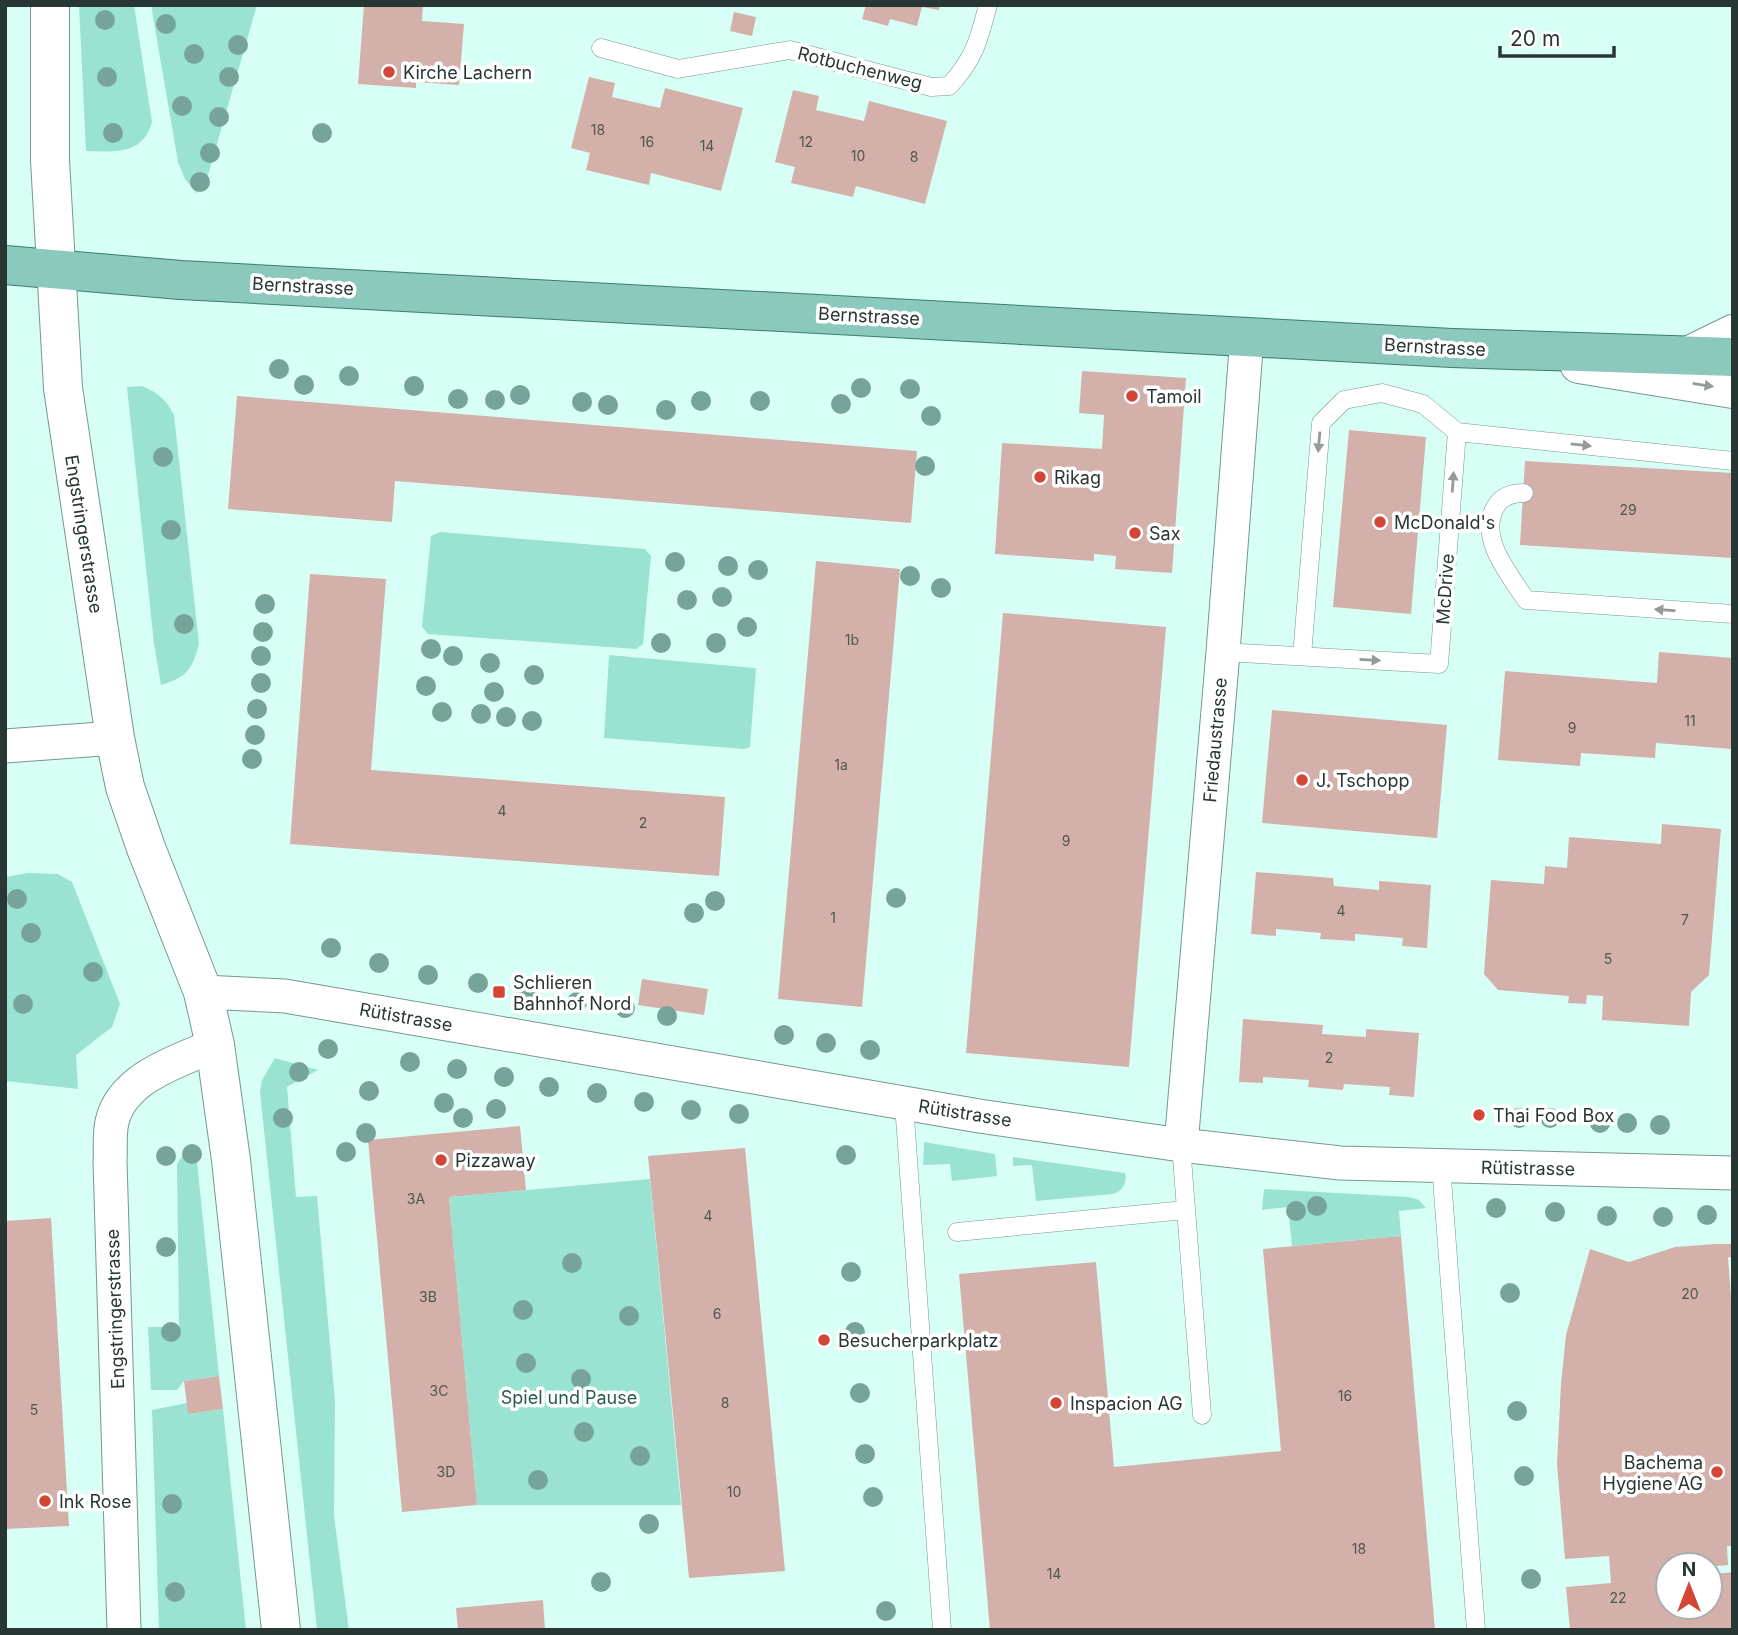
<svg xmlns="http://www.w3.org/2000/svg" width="1738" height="1635" font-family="Inter,sans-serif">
  <rect width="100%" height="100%" fill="#d8fff5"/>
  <path fill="#9ae3d2" d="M79 5H134L152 122C143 155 115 152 86 151Z
    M151 5H257L206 182 202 190 196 193 185 179 178 162Z
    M142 386C158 393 166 399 174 415L199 644C192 670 187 677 161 685L154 644 127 387Z
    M440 532 645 549 651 556 643 644 636 649 428 634 422 627 431 536Z
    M609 655 755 668 756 669 750 747 744 749 604 738Z
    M28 873 58 874 72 882 120 1004 112 1027 76 1055 78 1089 5 1081V877Z
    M275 1058 318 1070 287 1087 296 1197 317 1196 335 1401 334 1516 349 1630H317L260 1092 262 1080Z
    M924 1142 995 1154 997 1176 952 1181 950 1164 923 1165Z
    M190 1145 196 1152 219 1376 184 1381 177 1390H151L148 1327H179L177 1164Z
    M1013 1157 1125 1173C1127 1183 1123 1191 1113 1194L1036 1201 1032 1165 1013 1166Z
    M650 1179 681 1505H477L449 1197Z
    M1264 1189 1409 1197 1419 1200 1426 1208 1399 1211 1401 1236 1292 1246 1288 1207 1262 1210Z
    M187 1403 189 1414 223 1409 246 1630H159L152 1410Z"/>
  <path fill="#d3b0a9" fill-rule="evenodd" d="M364 5H423L422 21 464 24 459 85 416 82V88L358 84Z
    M866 5H940L939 10 922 7 917 26 890 19 888 26 862 19Z
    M734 12 756 17 752 36 730 31Z
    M589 77 615 83 612 97 660 108 665 88 743 108 721 191 651 173 649 185 586 170 590 153 571 148Z
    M793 90 819 96 816 110 864 121 869 101 947 121 925 204 856 186 853 197 791 183 795 167 775 162Z
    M1082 371 1186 378 1172 573 1115 569 1116 556 1094 554V561L995 554 1002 443 1102 449 1104 415 1079 413Z
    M237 396 917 451 911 523 395 481 392 522 228 509Z
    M1349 430 1426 437 1411 614 1333 607Z
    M1525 461 1733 473V558L1520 545Z
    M816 561 900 569 862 1007 778 999Z
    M310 574 386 579 371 770 725 797 719 876 290 844Z
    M1003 613 1166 627 1129 1067 966 1053Z
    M1659 652 1733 658 1732 749 1656 743 1655 758 1581 753 1580 766 1498 760 1505 671 1657 683Z
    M1272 710 1447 725 1437 838 1262 823Z
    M1662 824 1721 829 1709 975 1691 992 1689 1026 1602 1020 1603 996 1587 995 1586 1004 1568 1003 1569 996 1498 990 1484 974 1491 880 1544 884 1545 866 1567 868 1569 837 1661 844Z
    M1256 872 1333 878 1334 886 1379 890V881L1431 885 1427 948 1402 946 1403 938 1355 934V941L1320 939 1321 933 1276 929V936L1251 934Z
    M642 979 708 989 704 1015 638 1005Z
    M1243 1019 1323 1025 1322 1034 1366 1037V1029L1419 1033 1414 1097 1389 1095 1390 1087 1344 1084 1343 1090 1308 1087 1309 1080 1263 1077V1083L1239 1082Z
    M520 1126 526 1190 449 1197 477 1505 402 1512 368 1140Z
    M745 1148 785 1571 689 1578 648 1156Z
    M51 1218 69 1526 5 1529V1221Z
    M1401 1236 1435 1630H990L959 1274 1096 1262 1114 1467 1281 1451 1263 1249Z
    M1716 1244H1733V1258L1728 1257 1733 1326V1546H1727L1728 1565 1716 1566V1574L1733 1572V1630H1570L1566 1587 1611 1583 1609 1556 1565 1559 1557 1464 1561 1384 1566 1335 1590 1249 1629 1262 1675 1247ZM1668 1565H1710V1607H1668Z
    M219 1376 223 1409 188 1414 184 1381Z
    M543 1600 545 1630H458L456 1608Z"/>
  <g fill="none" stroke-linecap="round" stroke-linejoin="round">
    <defs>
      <path id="service" d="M601 48 678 69 790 50 931 87 949 86C974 60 979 39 988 5
        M1457 432 1733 461
        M1524 493C1513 493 1502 496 1496 506 1477 537 1510 575 1526 600L1733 614
        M1223 652 1439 664 1457 432 1423 404 1382 393 1344 400 1321 423 1302 656
        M904 1104 942 1630
        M1181 1145 1202 1415
        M1441 1165 1476 1630
        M957 1232 1185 1210"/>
      <path id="minor" d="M5 746 115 738
        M203 992 285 996 979 1116 1181 1145 1340 1163 1733 1173
        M1181 1145 1223 652 1247 336
        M124 1630 110 1161C111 1149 109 1134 112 1122 122 1077 179 1061 215 1045"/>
      <path id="tertiary" d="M1688 356 1733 334
        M1579 364 1733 389"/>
      <path id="secondary" d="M50 5V160L63 388 115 738 125 787 146 848 203 992 215 1045 231 1160 281 1630"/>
      <path id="primary" d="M5 265 181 280 1452 348 1733 357"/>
    </defs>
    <use href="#service" stroke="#749890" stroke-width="19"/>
    <use href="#minor" stroke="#749890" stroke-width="35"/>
    <use href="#tertiary" stroke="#749890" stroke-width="40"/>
    <use href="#secondary" stroke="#749890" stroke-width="40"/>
    <use href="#primary" stroke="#377e70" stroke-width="40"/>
    <use href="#service" stroke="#fff" stroke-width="18"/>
    <use href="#minor" stroke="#fff" stroke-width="33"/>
    <use href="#tertiary" stroke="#fff" stroke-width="38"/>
    <use href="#secondary" stroke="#fff" stroke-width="38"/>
    <use href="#primary" stroke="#8cc9bd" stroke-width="38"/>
  </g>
  <g fill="#77a49a">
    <circle cx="105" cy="20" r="10"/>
    <circle cx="166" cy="24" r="10"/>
    <circle cx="238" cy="45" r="10"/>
    <circle cx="194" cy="54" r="10"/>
    <circle cx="107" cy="77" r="10"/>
    <circle cx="229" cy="77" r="10"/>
    <circle cx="182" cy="106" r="10"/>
    <circle cx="219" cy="117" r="10"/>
    <circle cx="113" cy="133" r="10"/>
    <circle cx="322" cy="133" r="10"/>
    <circle cx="210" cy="153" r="10"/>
    <circle cx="200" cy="182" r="10"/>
    <circle cx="279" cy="369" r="10"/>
    <circle cx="349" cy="376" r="10"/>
    <circle cx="304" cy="385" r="10"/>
    <circle cx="414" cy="386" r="10"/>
    <circle cx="861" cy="388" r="10"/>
    <circle cx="910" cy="389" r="10"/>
    <circle cx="520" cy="395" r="10"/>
    <circle cx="458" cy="399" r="10"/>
    <circle cx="495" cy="400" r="10"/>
    <circle cx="701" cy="401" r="10"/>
    <circle cx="760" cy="401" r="10"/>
    <circle cx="582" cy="402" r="10"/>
    <circle cx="841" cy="404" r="10"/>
    <circle cx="608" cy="405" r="10"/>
    <circle cx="666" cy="410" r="10"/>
    <circle cx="931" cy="416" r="10"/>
    <circle cx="163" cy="457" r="10"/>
    <circle cx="925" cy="466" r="10"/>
    <circle cx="171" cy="530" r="10"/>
    <circle cx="675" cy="562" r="10"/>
    <circle cx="728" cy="566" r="10"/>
    <circle cx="758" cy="570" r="10"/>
    <circle cx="910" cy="576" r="10"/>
    <circle cx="941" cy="588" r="10"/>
    <circle cx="722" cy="597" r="10"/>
    <circle cx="687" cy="600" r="10"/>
    <circle cx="265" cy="604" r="10"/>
    <circle cx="184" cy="624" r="10"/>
    <circle cx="747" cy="627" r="10"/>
    <circle cx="263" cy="632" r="10"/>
    <circle cx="661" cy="643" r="10"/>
    <circle cx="716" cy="643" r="10"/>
    <circle cx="431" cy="649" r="10"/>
    <circle cx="261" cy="656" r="10"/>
    <circle cx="453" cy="656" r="10"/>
    <circle cx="490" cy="663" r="10"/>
    <circle cx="534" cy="675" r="10"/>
    <circle cx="261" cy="683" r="10"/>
    <circle cx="426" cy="686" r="10"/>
    <circle cx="494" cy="692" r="10"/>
    <circle cx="257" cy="709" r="10"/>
    <circle cx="442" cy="712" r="10"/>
    <circle cx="481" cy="714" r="10"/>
    <circle cx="506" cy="717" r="10"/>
    <circle cx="532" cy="721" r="10"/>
    <circle cx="255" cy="735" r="10"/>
    <circle cx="252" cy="759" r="10"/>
    <circle cx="896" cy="898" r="10"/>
    <circle cx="17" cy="899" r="10"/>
    <circle cx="715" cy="901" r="10"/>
    <circle cx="694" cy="913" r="10"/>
    <circle cx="31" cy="933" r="10"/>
    <circle cx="331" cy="948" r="10"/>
    <circle cx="379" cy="963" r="10"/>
    <circle cx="93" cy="972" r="10"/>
    <circle cx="428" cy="975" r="10"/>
    <circle cx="478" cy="983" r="10"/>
    <circle cx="526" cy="991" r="10"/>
    <circle cx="577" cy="1002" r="10"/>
    <circle cx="23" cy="1004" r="10"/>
    <circle cx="625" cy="1008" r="10"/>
    <circle cx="667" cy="1016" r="10"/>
    <circle cx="784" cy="1035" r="10"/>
    <circle cx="826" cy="1043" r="10"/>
    <circle cx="328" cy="1049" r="10"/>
    <circle cx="870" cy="1050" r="10"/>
    <circle cx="410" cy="1062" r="10"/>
    <circle cx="457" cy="1069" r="10"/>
    <circle cx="299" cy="1072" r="10"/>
    <circle cx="504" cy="1077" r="10"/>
    <circle cx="549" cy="1087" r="10"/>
    <circle cx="369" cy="1091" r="10"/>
    <circle cx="597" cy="1093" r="10"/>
    <circle cx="644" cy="1102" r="10"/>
    <circle cx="444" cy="1103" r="10"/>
    <circle cx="496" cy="1109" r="10"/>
    <circle cx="691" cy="1110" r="10"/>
    <circle cx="739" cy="1114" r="10"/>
    <circle cx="283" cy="1118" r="10"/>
    <circle cx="463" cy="1118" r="10"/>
    <circle cx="1519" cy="1118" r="10"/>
    <circle cx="1550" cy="1118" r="10"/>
    <circle cx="1600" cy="1123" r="10"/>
    <circle cx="1627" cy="1123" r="10"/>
    <circle cx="1660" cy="1125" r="10"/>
    <circle cx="366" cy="1133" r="10"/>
    <circle cx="346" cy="1152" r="10"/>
    <circle cx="192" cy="1154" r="10"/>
    <circle cx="846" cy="1155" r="10"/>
    <circle cx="166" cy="1156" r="10"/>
    <circle cx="1317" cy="1206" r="10"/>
    <circle cx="1496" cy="1208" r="10"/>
    <circle cx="1296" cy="1211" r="10"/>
    <circle cx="1555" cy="1212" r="10"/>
    <circle cx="1707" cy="1215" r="10"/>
    <circle cx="1607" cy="1216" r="10"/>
    <circle cx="1663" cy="1217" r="10"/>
    <circle cx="166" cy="1247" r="10"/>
    <circle cx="572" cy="1263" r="10"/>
    <circle cx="851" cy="1272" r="10"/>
    <circle cx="1510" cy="1293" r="10"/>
    <circle cx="523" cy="1310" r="10"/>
    <circle cx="629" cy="1316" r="10"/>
    <circle cx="171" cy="1332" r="10"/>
    <circle cx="855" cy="1332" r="10"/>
    <circle cx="526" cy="1363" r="10"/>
    <circle cx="581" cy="1379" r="10"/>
    <circle cx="860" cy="1393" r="10"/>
    <circle cx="1517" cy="1411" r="10"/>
    <circle cx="584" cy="1432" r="10"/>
    <circle cx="865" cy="1454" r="10"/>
    <circle cx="640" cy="1456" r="10"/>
    <circle cx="1524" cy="1476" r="10"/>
    <circle cx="538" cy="1480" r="10"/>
    <circle cx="873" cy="1497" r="10"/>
    <circle cx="172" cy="1504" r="10"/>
    <circle cx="649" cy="1524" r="10"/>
    <circle cx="1531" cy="1579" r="10"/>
    <circle cx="601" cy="1582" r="10"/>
    <circle cx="175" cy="1592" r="10"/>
    <circle cx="886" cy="1611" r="10"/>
  </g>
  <defs><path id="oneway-solid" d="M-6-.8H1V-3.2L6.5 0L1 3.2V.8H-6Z" transform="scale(1.75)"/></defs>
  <g fill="#949b99">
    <use href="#oneway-solid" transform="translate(1703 385) rotate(9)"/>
    <use href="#oneway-solid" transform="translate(1319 442) rotate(95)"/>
    <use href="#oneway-solid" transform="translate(1581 445) rotate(6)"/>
    <use href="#oneway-solid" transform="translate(1453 482) rotate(-86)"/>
    <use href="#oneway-solid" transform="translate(1665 610) rotate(-176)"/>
    <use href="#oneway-solid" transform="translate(1370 660) rotate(3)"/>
  </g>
  <g fill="#d34635" stroke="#fff" stroke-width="2.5">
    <circle cx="389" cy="72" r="7"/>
    <circle cx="1132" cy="396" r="7"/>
    <circle cx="1040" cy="477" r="7"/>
    <circle cx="1380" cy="522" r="7"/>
    <circle cx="1135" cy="533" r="7"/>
    <circle cx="1302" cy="780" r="7"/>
    <rect x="492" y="985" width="14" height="14" rx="3.5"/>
    <circle cx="1479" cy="1115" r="7"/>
    <circle cx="441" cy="1160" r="7"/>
    <circle cx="824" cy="1340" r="7"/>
    <circle cx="1056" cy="1403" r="7"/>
    <circle cx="1717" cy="1472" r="7"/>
    <circle cx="45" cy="1501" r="7"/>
  </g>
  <g text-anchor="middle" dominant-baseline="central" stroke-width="7" stroke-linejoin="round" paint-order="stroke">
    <g font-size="14" fill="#535550">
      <text x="598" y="129">18</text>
      <text x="647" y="141">16</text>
      <text x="806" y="141">12</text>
      <text x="707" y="145">14</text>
      <text x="858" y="155">10</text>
      <text x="914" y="156">8</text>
      <text x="1628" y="509">29</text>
      <text x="852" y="639">1b</text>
      <text x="1690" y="720">11</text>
      <text x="1572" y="727">9</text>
      <text x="841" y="764">1a</text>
      <text x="502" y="810">4</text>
      <text x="643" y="822">2</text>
      <text x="1066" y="840">9</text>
      <text x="1341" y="910">4</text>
      <text x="833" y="917">1</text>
      <text x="1685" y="919">7</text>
      <text x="1608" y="958">5</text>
      <text x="1329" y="1057">2</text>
      <text x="416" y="1198">3A</text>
      <text x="708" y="1215">4</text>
      <text x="1690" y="1293">20</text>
      <text x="428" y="1296">3B</text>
      <text x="717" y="1313">6</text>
      <text x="439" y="1390">3C</text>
      <text x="1345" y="1395">16</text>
      <text x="725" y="1402">8</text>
      <text x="34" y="1409">5</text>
      <text x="446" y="1471">3D</text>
      <text x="734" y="1491">10</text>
      <text x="1359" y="1548">18</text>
      <text x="1054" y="1573">14</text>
      <text x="1618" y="1597">22</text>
    </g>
    <g font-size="18" fill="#283733" stroke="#fff">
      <text transform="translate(860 68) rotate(14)">Rotbuchenweg</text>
      <text transform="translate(303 286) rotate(3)">Bernstrasse</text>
      <text transform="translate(869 316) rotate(3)">Bernstrasse</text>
      <text transform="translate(1435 347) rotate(3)">Bernstrasse</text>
      <text transform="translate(84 534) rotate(81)">Engstringerstrasse</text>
      <text transform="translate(1445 589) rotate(-86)">McDrive</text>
      <text transform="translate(1215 740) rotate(-85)">Friedaustrasse</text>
      <text transform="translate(406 1017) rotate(10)">Rütistrasse</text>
      <text transform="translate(965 1113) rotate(9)">Rütistrasse</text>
      <text transform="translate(1528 1168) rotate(1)">Rütistrasse</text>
      <text transform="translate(115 1309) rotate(-92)">Engstringerstrasse</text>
    </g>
    <g font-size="18" fill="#283733" stroke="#fff" text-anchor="start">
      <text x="403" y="72">Kirche Lachern</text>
      <text x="1146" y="396">Tamoil</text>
      <text x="1054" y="477">Rikag</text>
      <text x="1394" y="522">McDonald's</text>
      <text x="1149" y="533">Sax</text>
      <text x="1316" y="780">J. Tschopp</text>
      <text x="513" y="982">Schlieren<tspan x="513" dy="21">Bahnhof Nord</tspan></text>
      <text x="1493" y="1115">Thai Food Box</text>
      <text x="455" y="1160">Pizzaway</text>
      <text x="838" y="1340">Besucherparkplatz</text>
      <text x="1070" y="1403">Inspacion AG</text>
      <text x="1703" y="1462" text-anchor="end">Bachema<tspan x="1703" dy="21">Hygiene AG</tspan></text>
      <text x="59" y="1501">Ink Rose</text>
    </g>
    <g font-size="18" fill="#285a50" stroke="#fff">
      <text x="569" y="1397">Spiel und Pause</text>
    </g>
  </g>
  <rect width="1738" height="1635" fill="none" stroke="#283733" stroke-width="14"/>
  <g transform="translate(1689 1586)"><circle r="33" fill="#ffffff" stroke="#a9afad" stroke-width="2"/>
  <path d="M0-5L12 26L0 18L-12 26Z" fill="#d34635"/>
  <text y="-10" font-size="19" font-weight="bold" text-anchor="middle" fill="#283733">N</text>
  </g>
  <path d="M1500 46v10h114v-10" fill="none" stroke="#283733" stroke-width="3.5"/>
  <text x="1510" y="46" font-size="21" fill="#283733" stroke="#ffffff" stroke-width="5" paint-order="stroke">20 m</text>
</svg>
